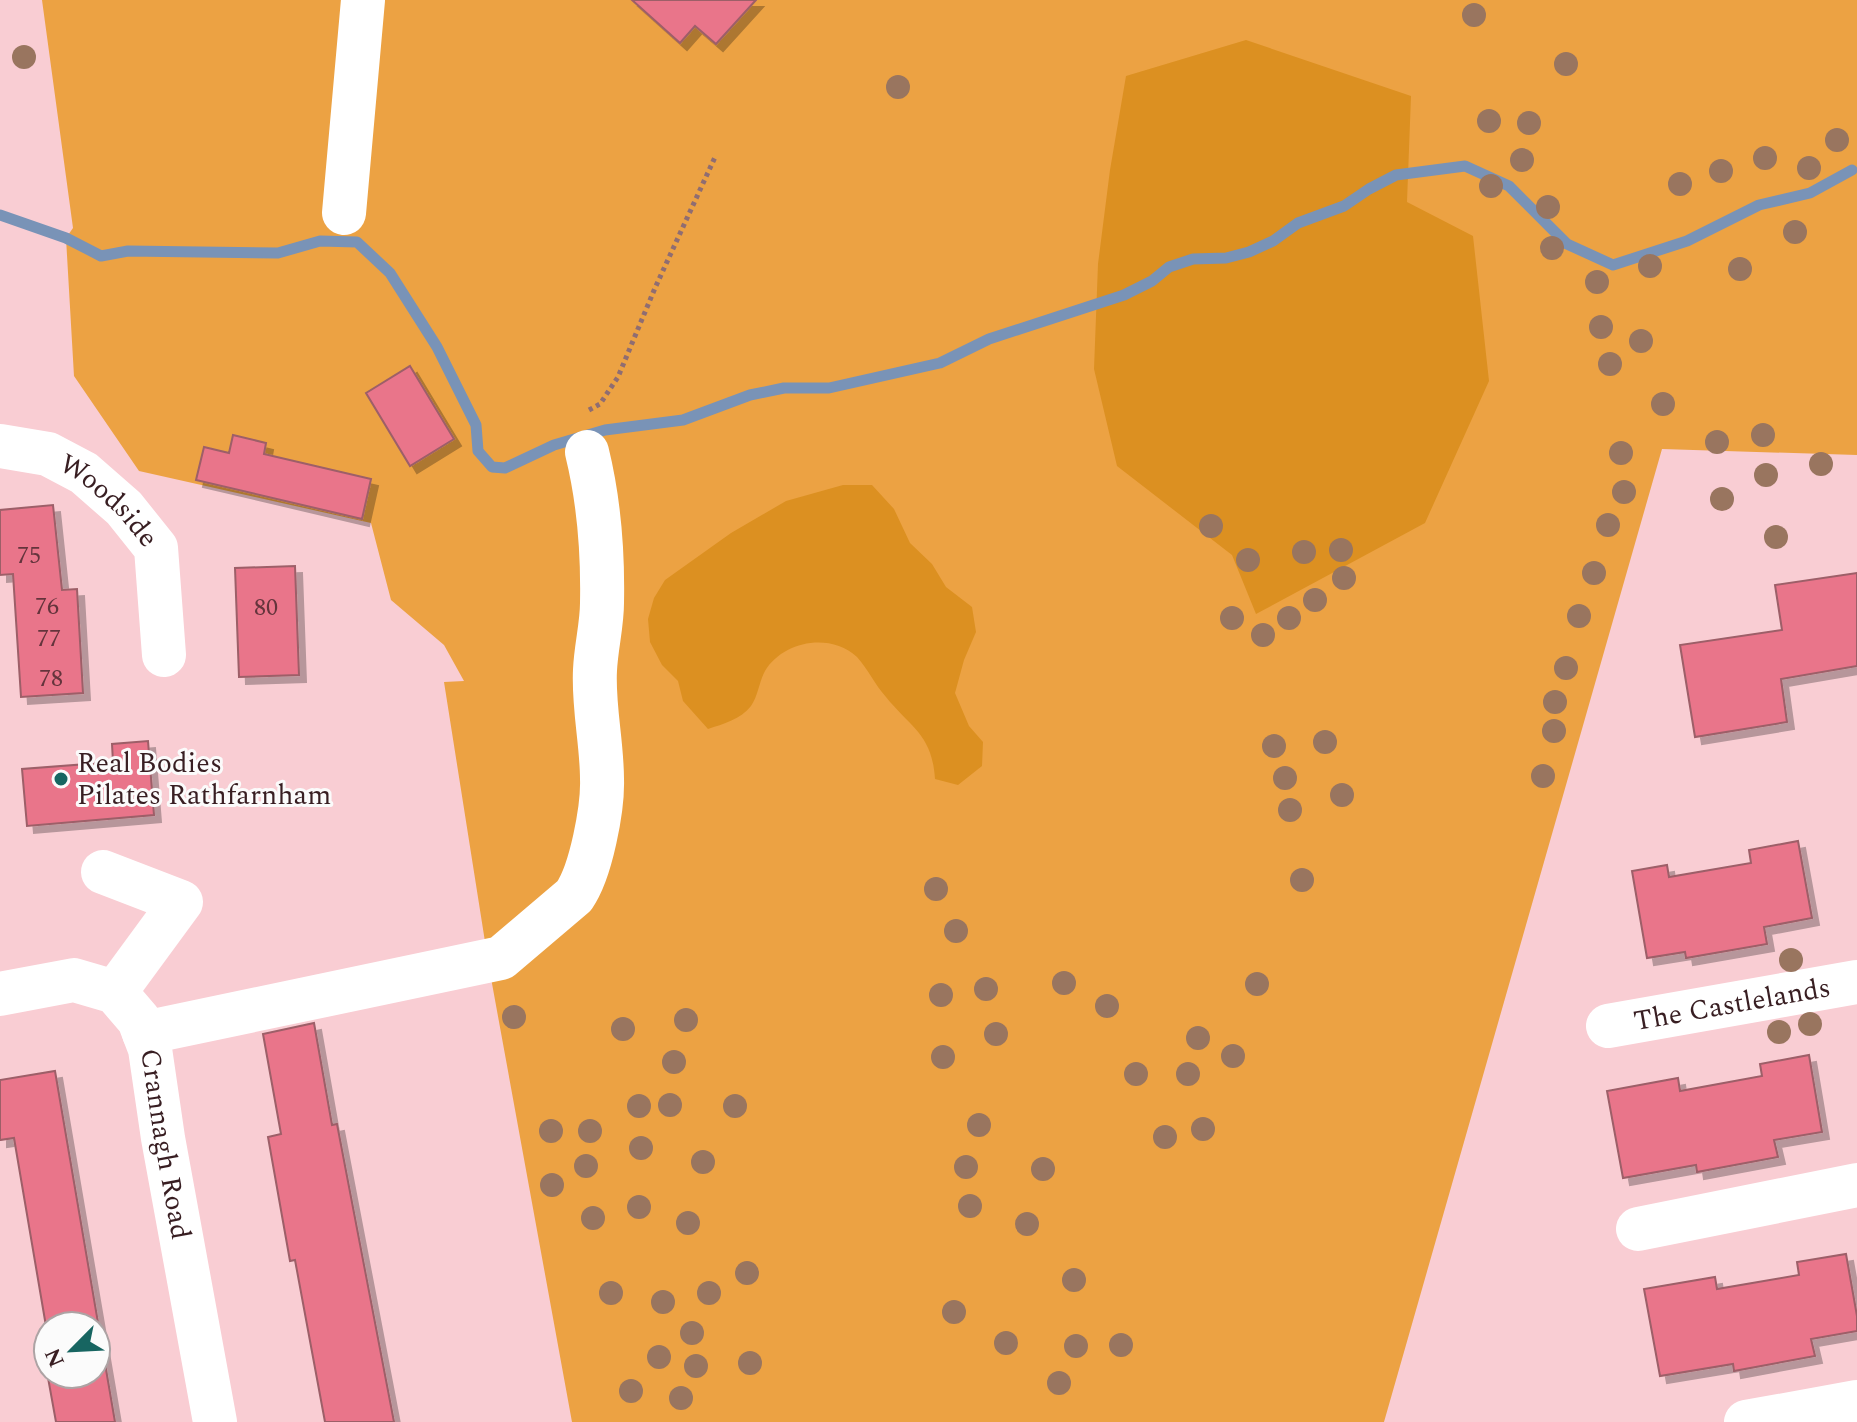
<svg xmlns="http://www.w3.org/2000/svg" width="1857" height="1422" font-family="Spectral,serif">
  <defs>
    <filter id="shadow"><feDropShadow dx="7" dy="7" stdDeviation="0" flood-color="#0004"/></filter>
  </defs>
  <rect width="100%" height="100%" fill="#f9cdd3"/>
  <path fill="#eca243" d="M42 0H1857V455L1662 449 1384 1422H572L489 967 444 682 464 681 444 645 391 600 371 523 139 471 74 376 66 238 73 228Z"/>
  <path fill="#dc9021" d="M1246 40 1411 96 1407 202 1473 236 1489 381 1425 523 1256 614 1232 555 1117 466 1094 369 1098 264 1110 170 1126 76Z
    M843 485H872L894 509 910 543 932 564 946 587 972 607 976 632 964 660 955 693 969 726 983 742 982 766 958 785 935 779C932 734 911 728 886 697 875 685 868 669 857 657 830 632 783 641 765 671 759 682 758 696 751 706 741 719 723 724 708 729L683 701 678 681 662 665 650 642 648 619 654 598 665 580 731 533 786 501Z"/>
  <g fill="none" stroke-linecap="round" stroke-linejoin="round">
    <path stroke="#7993b7" stroke-width="11" d="M0 215 66 238 101 256 128 251 278 253 320 241 357 242 390 273 437 347 476 425 478 451 492 467 505 468 554 445 605 430 683 420 750 395 784 388H829L940 363 989 339 1124 295 1152 281 1169 267 1193 259 1226 258 1249 252 1273 241 1298 223 1344 206 1369 189 1396 175 1465 166 1509 186 1567 244 1613 265 1687 241 1759 205 1810 193 1852 170"/>
  </g>
  <path fill="#e9748a" stroke="#9d5f68" stroke-width="2" filter="url(#shadow)" d="M632 0H756L716 44 695 26 680 43Z
    M410 366 454 439 410 466 366 393Z
    M233 435 266 443 264 454 371 479 362 519 196 480 204 447 229 453Z
    M53 505 62 590 77 589 83 693 21 697 13 574 0 575V510Z
    M295 566 299 675 239 677 235 568Z
    M1857 573V666L1781 679 1787 722 1695 737 1680 645 1782 630 1775 585Z
    M148 741 154 815 27 826 22 769 113 762 112 744Z
    M1798 841 1812 918 1764 927 1767 944 1686 958 1685 952 1647 958 1632 871 1667 865 1669 877 1751 863 1749 850Z
    M314 1023 332 1125 337 1124 394 1422H325L295 1260 290 1261 268 1137 281 1134 263 1034Z
    M1809 1055 1822 1132 1774 1140 1778 1157 1697 1172 1696 1165 1623 1178 1607 1091 1678 1078 1680 1091 1762 1076 1760 1064Z
    M55 1071 83 1235 115 1422H56L43 1350H48V1374H96V1326H48V1338L14 1138 0 1140V1080Z
    M1846 1254 1857 1316V1331L1811 1339 1815 1356 1734 1371 1733 1364 1660 1376 1644 1289 1715 1277 1717 1289 1799 1275 1797 1262Z"/>
  <g fill="none" stroke-linecap="round" stroke-linejoin="round">
    <path stroke="#8f6d72" stroke-width="5" stroke-dasharray="4 4" stroke-linecap="butt" d="M589 410 600 404 618 377 655 288 716 155"/>
    <g stroke="#fff" stroke-width="44">
      <path d="M344 213 363 0"/>
      <path id="s1" d="M0 446 48 454 84 473 124 508 156 548 164 655"/>
      <path d="M103 872 181 902 115 992"/>
      <path id="s2" d="M0 994 74 980 115 992 139 1020 150 1049 163 1138 215 1422"/>
      <path id="s3" d="M1608 1026 1857 982"/>
      <path d="M144 1033 501 958 574 896C591 872 603 808 602 779 602 743 593 706 595 670 596 647 602 625 602 603 603 553 599 501 587 452"/>
      <path d="M1638 1229 1857 1185"/>
      <path d="M1746 1422 1857 1402"/>
    </g>
  </g>
  <g fill="#99755f">
    <circle cx="1474" cy="15" r="12"/>
    <circle cx="24" cy="57" r="12"/>
    <circle cx="1566" cy="64" r="12"/>
    <circle cx="898" cy="87" r="12"/>
    <circle cx="1489" cy="121" r="12"/>
    <circle cx="1529" cy="123" r="12"/>
    <circle cx="1837" cy="140" r="12"/>
    <circle cx="1765" cy="158" r="12"/>
    <circle cx="1522" cy="160" r="12"/>
    <circle cx="1809" cy="168" r="12"/>
    <circle cx="1721" cy="171" r="12"/>
    <circle cx="1680" cy="184" r="12"/>
    <circle cx="1491" cy="186" r="12"/>
    <circle cx="1548" cy="207" r="12"/>
    <circle cx="1795" cy="232" r="12"/>
    <circle cx="1552" cy="248" r="12"/>
    <circle cx="1650" cy="266" r="12"/>
    <circle cx="1740" cy="269" r="12"/>
    <circle cx="1597" cy="282" r="12"/>
    <circle cx="1601" cy="327" r="12"/>
    <circle cx="1641" cy="341" r="12"/>
    <circle cx="1610" cy="364" r="12"/>
    <circle cx="1663" cy="404" r="12"/>
    <circle cx="1763" cy="435" r="12"/>
    <circle cx="1717" cy="442" r="12"/>
    <circle cx="1621" cy="453" r="12"/>
    <circle cx="1821" cy="464" r="12"/>
    <circle cx="1766" cy="475" r="12"/>
    <circle cx="1624" cy="492" r="12"/>
    <circle cx="1722" cy="499" r="12"/>
    <circle cx="1608" cy="525" r="12"/>
    <circle cx="1211" cy="526" r="12"/>
    <circle cx="1776" cy="537" r="12"/>
    <circle cx="1341" cy="550" r="12"/>
    <circle cx="1304" cy="552" r="12"/>
    <circle cx="1248" cy="560" r="12"/>
    <circle cx="1594" cy="573" r="12"/>
    <circle cx="1344" cy="578" r="12"/>
    <circle cx="1315" cy="600" r="12"/>
    <circle cx="1579" cy="616" r="12"/>
    <circle cx="1232" cy="618" r="12"/>
    <circle cx="1289" cy="618" r="12"/>
    <circle cx="1263" cy="635" r="12"/>
    <circle cx="1566" cy="668" r="12"/>
    <circle cx="1555" cy="702" r="12"/>
    <circle cx="1554" cy="731" r="12"/>
    <circle cx="1325" cy="742" r="12"/>
    <circle cx="1274" cy="746" r="12"/>
    <circle cx="1543" cy="776" r="12"/>
    <circle cx="1285" cy="778" r="12"/>
    <circle cx="1342" cy="795" r="12"/>
    <circle cx="1290" cy="810" r="12"/>
    <circle cx="1302" cy="880" r="12"/>
    <circle cx="936" cy="889" r="12"/>
    <circle cx="956" cy="931" r="12"/>
    <circle cx="1791" cy="960" r="12"/>
    <circle cx="1064" cy="983" r="12"/>
    <circle cx="1257" cy="984" r="12"/>
    <circle cx="986" cy="989" r="12"/>
    <circle cx="941" cy="995" r="12"/>
    <circle cx="1107" cy="1006" r="12"/>
    <circle cx="514" cy="1017" r="12"/>
    <circle cx="686" cy="1020" r="12"/>
    <circle cx="1810" cy="1024" r="12"/>
    <circle cx="623" cy="1029" r="12"/>
    <circle cx="1779" cy="1032" r="12"/>
    <circle cx="996" cy="1034" r="12"/>
    <circle cx="1198" cy="1038" r="12"/>
    <circle cx="1233" cy="1056" r="12"/>
    <circle cx="943" cy="1057" r="12"/>
    <circle cx="674" cy="1062" r="12"/>
    <circle cx="1136" cy="1074" r="12"/>
    <circle cx="1188" cy="1074" r="12"/>
    <circle cx="670" cy="1105" r="12"/>
    <circle cx="639" cy="1106" r="12"/>
    <circle cx="735" cy="1106" r="12"/>
    <circle cx="979" cy="1125" r="12"/>
    <circle cx="1203" cy="1129" r="12"/>
    <circle cx="551" cy="1131" r="12"/>
    <circle cx="590" cy="1131" r="12"/>
    <circle cx="1165" cy="1137" r="12"/>
    <circle cx="641" cy="1148" r="12"/>
    <circle cx="703" cy="1162" r="12"/>
    <circle cx="586" cy="1166" r="12"/>
    <circle cx="966" cy="1167" r="12"/>
    <circle cx="1043" cy="1169" r="12"/>
    <circle cx="552" cy="1185" r="12"/>
    <circle cx="970" cy="1206" r="12"/>
    <circle cx="639" cy="1207" r="12"/>
    <circle cx="593" cy="1218" r="12"/>
    <circle cx="688" cy="1223" r="12"/>
    <circle cx="1027" cy="1224" r="12"/>
    <circle cx="747" cy="1273" r="12"/>
    <circle cx="1074" cy="1280" r="12"/>
    <circle cx="611" cy="1293" r="12"/>
    <circle cx="709" cy="1293" r="12"/>
    <circle cx="663" cy="1302" r="12"/>
    <circle cx="954" cy="1312" r="12"/>
    <circle cx="692" cy="1333" r="12"/>
    <circle cx="1006" cy="1343" r="12"/>
    <circle cx="1121" cy="1345" r="12"/>
    <circle cx="1076" cy="1346" r="12"/>
    <circle cx="659" cy="1357" r="12"/>
    <circle cx="750" cy="1363" r="12"/>
    <circle cx="696" cy="1366" r="12"/>
    <circle cx="1059" cy="1383" r="12"/>
    <circle cx="631" cy="1391" r="12"/>
    <circle cx="681" cy="1398" r="12"/>
  </g>
  <circle fill="#176561" stroke="#fbfbfb" stroke-width="3" cx="61" cy="779" r="8"/>
  <g text-anchor="middle" dominant-baseline="central" stroke-width="6" stroke-linejoin="round" paint-order="stroke">
    <g font-size="24" fill="#64343c">
      <text x="29" y="556">75</text>
      <text x="47" y="607">76</text>
      <text x="266" y="608">80</text>
      <text x="49" y="639">77</text>
      <text x="51" y="679">78</text>
    </g>
    <g font-size="28" fill="#381e22" stroke="#fbfbfb">
      <text stroke="none"><textPath href="#s1" startOffset="126">Woodside</textPath></text>
      <text stroke="none"><textPath href="#s3" startOffset="126">The Castlelands</textPath></text>
      <text stroke="none"><textPath href="#s2" startOffset="282">Crannagh Road</textPath></text>
    </g>
    <g font-size="28" fill="#381e22" stroke="#fbfbfb" text-anchor="start">
      <text x="77" y="763">Real Bodies<tspan x="77" dy="32">Pilates Rathfarnham</tspan></text>
    </g>
  </g>
  <g transform="translate(72 1350) rotate(246)"><circle r="38" fill="#fbfbfb" stroke="#ada3a4" stroke-width="2"/>
  <path d="M0-6L14 30L0 20L-14 30Z" fill="#176561"/>
  <text y="-12" font-size="22" font-weight="bold" text-anchor="middle" fill="#381e22">N</text>
  </g>
</svg>
